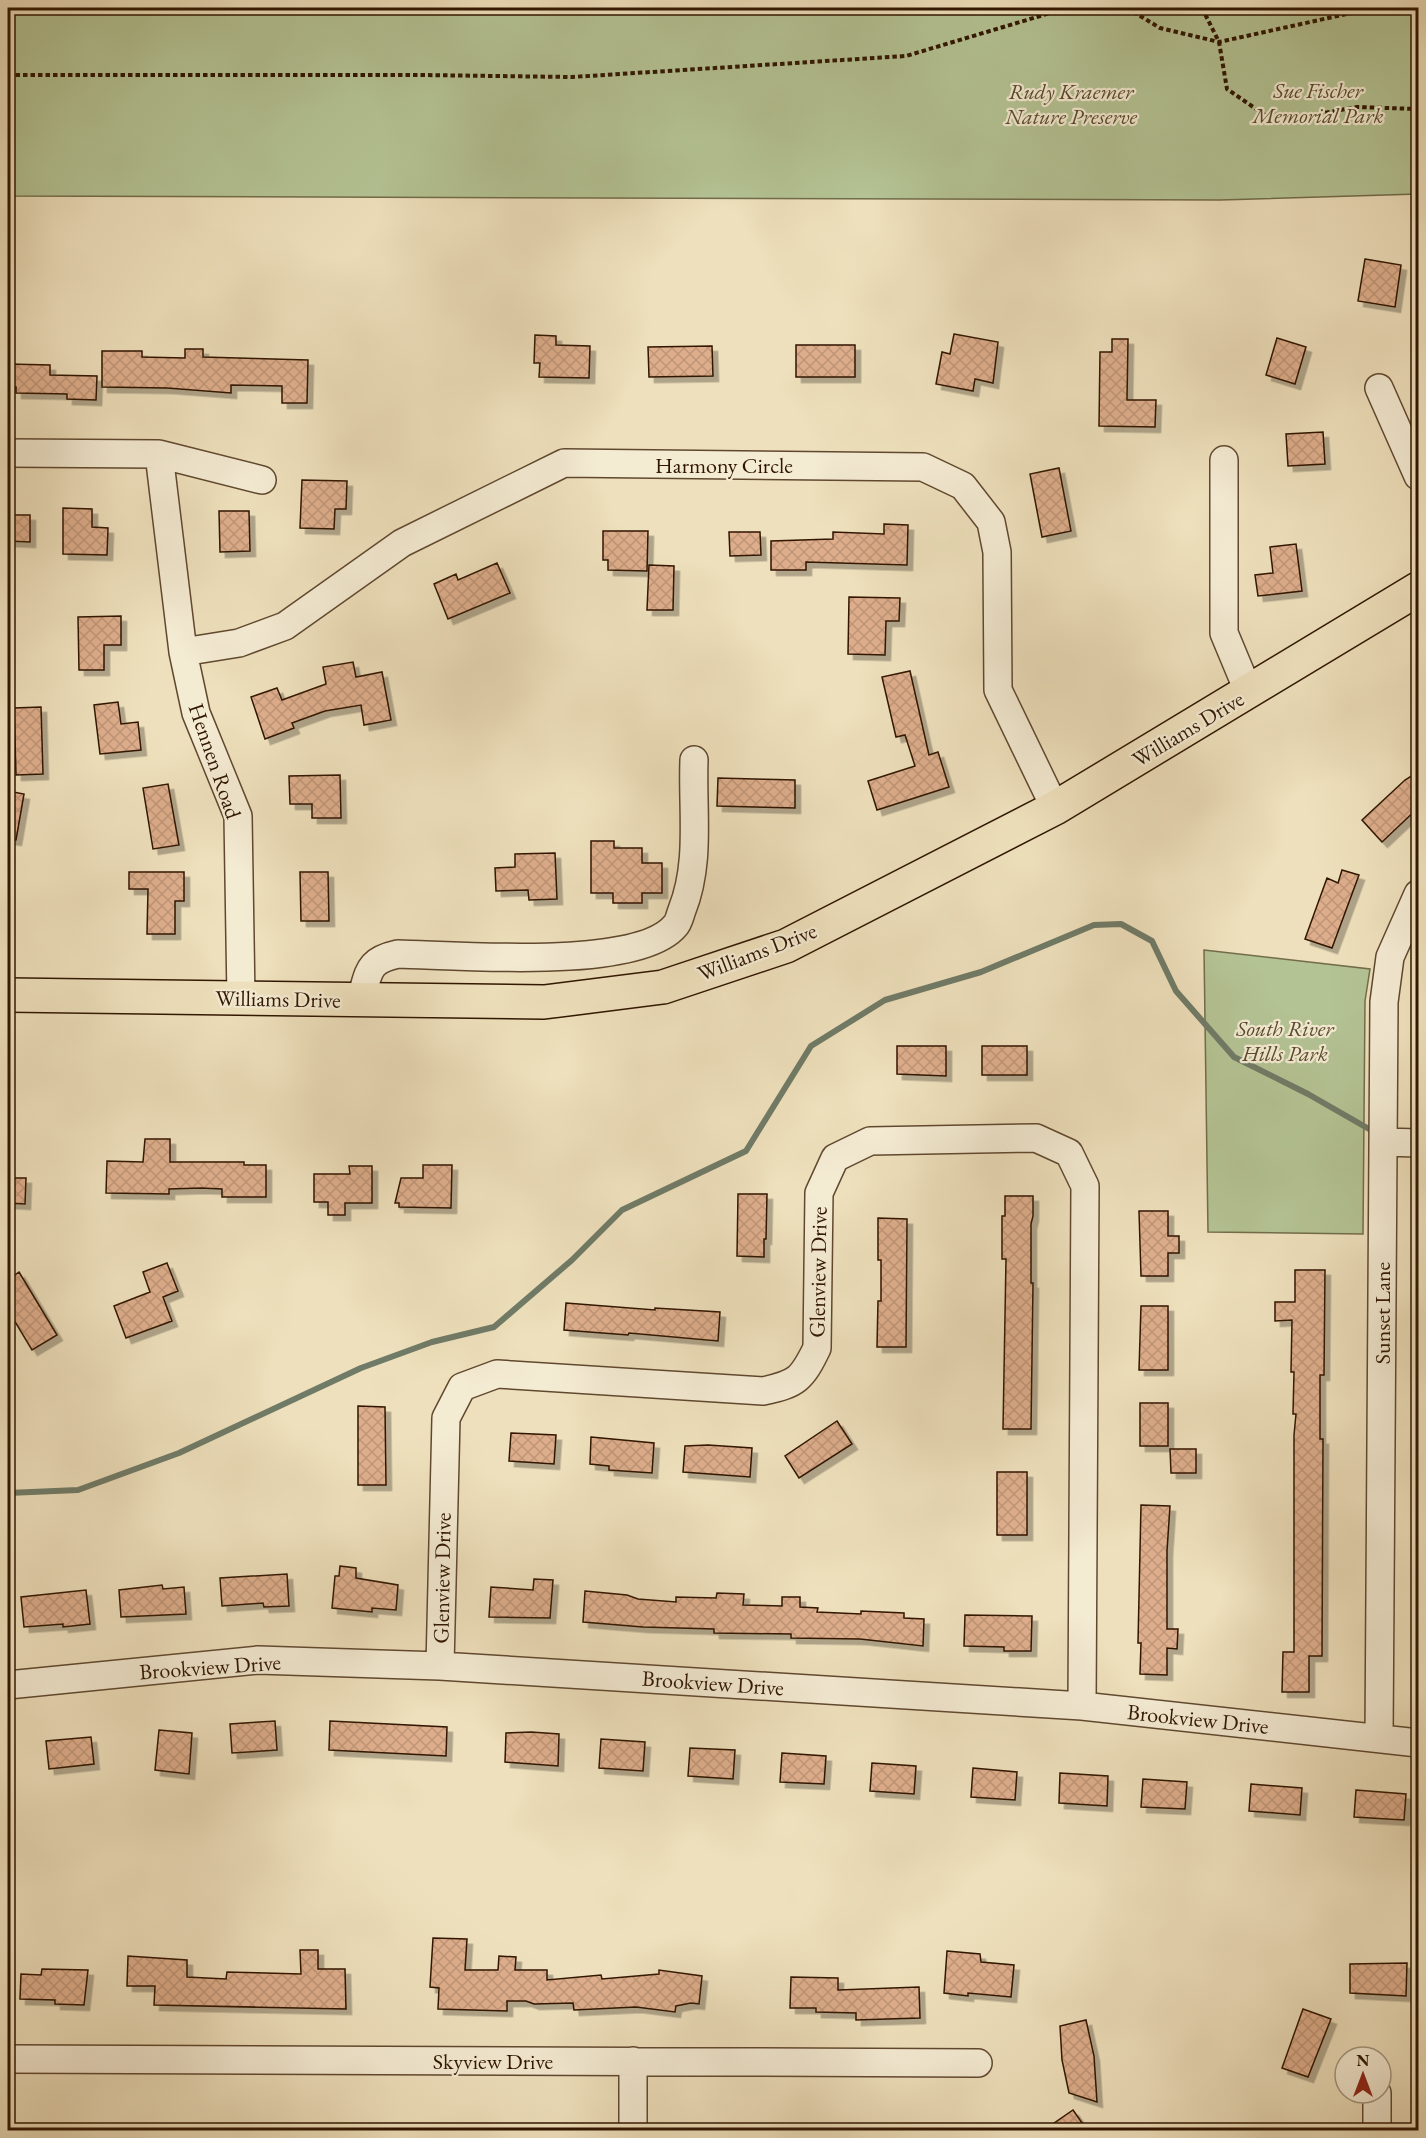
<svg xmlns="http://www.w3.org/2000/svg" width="1426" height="2138" font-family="'EB Garamond',serif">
  <defs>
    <pattern id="building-cross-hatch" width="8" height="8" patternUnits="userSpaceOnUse" patternTransform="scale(1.5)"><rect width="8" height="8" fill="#deae8c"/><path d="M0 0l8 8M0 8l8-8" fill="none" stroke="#bf9577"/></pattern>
    <filter id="shadow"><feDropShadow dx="5.5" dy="5.5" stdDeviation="0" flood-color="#0004"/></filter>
  </defs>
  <rect width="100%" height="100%" fill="#eee0bc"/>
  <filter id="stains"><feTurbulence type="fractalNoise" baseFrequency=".00333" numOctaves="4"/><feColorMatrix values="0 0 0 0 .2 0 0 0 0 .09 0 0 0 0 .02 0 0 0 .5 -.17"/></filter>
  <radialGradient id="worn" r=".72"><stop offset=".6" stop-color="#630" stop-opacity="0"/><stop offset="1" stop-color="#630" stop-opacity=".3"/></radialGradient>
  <path fill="#b4c394" stroke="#726c4a" stroke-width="1.5" d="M8 8H1418V194L1220 200 8 196Z
    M1204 950 1370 969 1365 1001 1363 1234 1208 1232Z"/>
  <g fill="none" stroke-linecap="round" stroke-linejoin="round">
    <path stroke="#707b67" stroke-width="6" d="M8 1493 78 1490 179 1453 361 1368 432 1342 494 1327 572 1260 622 1210 746 1151 811 1046 885 1000 981 972 1094 925 1121 924 1152 941 1176 991 1234 1057 1308 1094 1376 1133"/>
  </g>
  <path fill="url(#building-cross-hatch)" stroke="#301600" stroke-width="1.5" filter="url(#shadow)" d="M1365 259 1401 265 1395 307 1358 301Z
    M954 334 998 342 993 383 975 379 973 391 936 384 942 352 950 354Z
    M535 335 556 336V345L590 346 589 378 539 377 540 363H534Z
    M1277 338 1306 347 1295 384 1266 375Z
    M1112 339H1128L1127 400H1156L1155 427 1099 426 1100 352H1112Z
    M796 345H855V377H796Z
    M712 346 713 376 649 377 648 347Z
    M185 349H203V357L308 360 307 403H282V386L231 385V393L167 388 102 387V351H142V357L185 358Z
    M8 364 50 365V375L97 376 96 400 67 399V394L16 393V387H8Z
    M1323 432 1325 464 1288 466 1286 434Z
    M1059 468 1071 531 1042 537 1030 474Z
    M302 480 347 481 346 509H335L334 529 300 528Z
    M63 508 92 509V527L108 528 107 555 63 554Z
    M219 511H249L250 551 220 552Z
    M8 515H30V542L8 541Z
    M884 524 908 525 907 565 806 562V570H771V541L833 539V532L884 534Z
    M603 531H648L647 571 608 570V560H603Z
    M729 532H760L761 555 730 556Z
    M1296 544 1302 591 1258 596 1255 575 1273 573 1270 547Z
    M497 563 510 593 448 619 434 584 456 574 458 580Z
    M649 565 674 566 673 610H647Z
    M849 597 900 598 899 621H886L885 655 848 654Z
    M121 616V645H104V670H79L78 617Z
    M353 662 356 677 382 672 391 720 364 725 361 705 325 711 292 723 294 728 265 739 251 697 277 688 282 700 326 684 323 667Z
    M910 671 929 755 938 752 949 787 877 810 868 781 915 766 905 735 896 737 882 677Z
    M118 702 121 724 138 722 141 750 100 754 94 705Z
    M41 707 43 774 16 775 14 708Z
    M1419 771V807L1382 842 1362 820 1405 780Z
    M340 775 341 818H312V804H290L289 776Z
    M718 778 795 780V808L717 806Z
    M168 784 179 845 153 849 143 788Z
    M8 791 24 794 16 840 8 839Z
    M591 841H614V848H642V863H662V893H642V903H613V893H591Z
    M555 853 557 899 529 900 528 890 496 891 495 868 515 867V854Z
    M1342 870 1359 875 1332 948 1305 939 1327 878 1338 883Z
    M129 872H184V901H175V934H147L148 889H129Z
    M300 872H328L329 921H301Z
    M897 1046H946V1076L897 1074Z
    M982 1046H1027V1075H982Z
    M145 1139H170V1162H244V1165H266V1197H222V1189L201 1188 169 1189V1194L106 1193 107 1161 143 1162Z
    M423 1165H452L451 1208 399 1207V1203H395L401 1178H423Z
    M349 1166H372V1203H345V1215H328V1202H314V1174H350Z
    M8 1178H26L25 1204 8 1203Z
    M738 1194H767L766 1239H764V1257L737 1256Z
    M1005 1196H1033V1216L1031 1224V1283H1033L1031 1429H1003L1006 1259H1002V1216H1005Z
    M1139 1211H1168V1236H1179V1253H1168V1276H1141Z
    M878 1218 907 1219 906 1347H877L878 1301H881V1260H878Z
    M167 1263 178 1291 163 1297 172 1321 126 1338 114 1306 150 1292 143 1272Z
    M1295 1270H1325L1324 1375H1320V1439H1323L1322 1656H1309V1692H1282L1283 1652H1294V1435L1296 1414H1293L1294 1372H1291L1292 1320 1275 1321V1302H1295Z
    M19 1272 57 1335 32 1350 8 1310V1280Z
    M566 1303 655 1310V1308L720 1312 718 1341 629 1333 628 1335 564 1330Z
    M1141 1306H1168V1370H1139Z
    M1140 1403H1168V1446H1140Z
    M358 1406 385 1407 386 1485H358Z
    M837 1421 852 1444 799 1478 785 1456Z
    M511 1433 556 1435 554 1464 509 1461Z
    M591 1437 654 1443 652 1473 609 1470V1466L590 1464Z
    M708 1445 752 1448 750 1477 683 1472 685 1446Z
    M1170 1449H1196V1473H1171Z
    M997 1472H1027V1535H997Z
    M1141 1505 1170 1506 1167 1551V1629H1178L1177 1649 1167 1648V1675L1140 1674 1141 1643H1138Z
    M340 1566 356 1568V1578L398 1585 396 1610 372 1608V1612L332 1608 335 1576H339Z
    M287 1574 289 1606 264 1607 263 1603 222 1606 220 1578Z
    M534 1579 553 1580 550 1618 489 1617 491 1587 533 1590Z
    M162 1585 163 1589 184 1587 186 1614 121 1617 119 1590Z
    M86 1590 90 1624 63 1627V1624L24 1627 21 1597Z
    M585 1591 627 1595 638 1599 676 1602V1597L716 1598 717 1593 744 1594 743 1605 782 1606V1597H800V1607L818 1608 817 1612 861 1614V1611L904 1613V1618L924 1619 923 1646 860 1639 791 1638V1634L714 1633V1629L643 1627 583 1622Z
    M965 1615 1032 1616 1031 1651H1004V1647L964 1646Z
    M275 1721 277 1750 232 1753 230 1724Z
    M330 1721 447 1727 446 1756 329 1750Z
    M159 1730 192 1733 189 1774 155 1770Z
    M531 1732 559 1734 558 1766 505 1762 506 1733Z
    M91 1737 94 1764 49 1769 46 1741Z
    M601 1739 645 1742 643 1771 599 1768Z
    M690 1748 735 1750 733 1779 688 1776Z
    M782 1753 826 1756 824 1784 780 1782Z
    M872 1763 916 1766 914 1794 870 1791Z
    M973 1768 1017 1772 1015 1800 971 1797Z
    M1060 1773 1108 1776 1107 1806 1059 1803Z
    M1143 1779 1187 1782 1185 1809 1141 1807Z
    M1251 1784 1302 1788 1300 1815 1249 1811Z
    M1356 1790 1406 1794 1404 1820 1354 1817Z
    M433 1938 467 1939 465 1970H498L499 1956 516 1957 515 1970H547V1980L601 1975 602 1979 659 1974V1970L702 1976 699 2004 691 2003 676 2006 675 2012 636 2007 574 2010 573 2003 534 2004 526 2001H507V2011L438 2009 439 1988 430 1987Z
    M300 1950H318V1969H345L346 2009 154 2005 155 1986H127L128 1956 187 1960V1977L226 1979 227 1972 301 1974Z
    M947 1951 980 1954 981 1962 1014 1965 1011 1997 968 1993V1996L944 1993Z
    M1407 1963 1406 1996 1350 1993V1964Z
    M42 1969 88 1970 84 2005 55 2004V2000L20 1999 21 1974 41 1975Z
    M791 1977 838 1978V1990L919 1987 920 2018 856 2020V2013L816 2012V2008H790Z
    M1303 2009 1331 2019 1308 2077 1282 2068Z
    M1086 2020 1094 2056 1097 2102 1069 2093 1062 2060 1060 2026Z
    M1073 2110 1087 2130H1044Z"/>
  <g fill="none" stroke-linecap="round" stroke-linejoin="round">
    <defs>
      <path id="minor" d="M1379 388 1418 476
        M8 453 159 454 262 480
        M159 454 183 652 196 713 238 816 241 999
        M1224 460V633L1249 693
        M183 652 239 643 285 626 402 543 564 463 923 467 963 486 991 522 997 552 998 690 1055 808
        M360 1000C370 972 366 961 398 954 456 955 637 971 675 926 679 922 680 915 682 910 701 862 692 811 694 760
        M1383 1142 1418 1143
        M440 1666 446 1418 462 1387 497 1374 763 1391C797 1384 802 1379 817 1348L819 1193 835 1158 870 1141 1036 1138 1069 1153 1085 1186 1082 1706
        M8 1685 258 1660 440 1666 1082 1706 1418 1743
        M1379 1738 1384 1002 1390 957 1418 894
        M8 2059 978 2063
        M633 2061V2130
        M1377 2130V2093"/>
      <path id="major" d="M8 995 544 1002 663 987 786 946 1055 808 1418 589"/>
    </defs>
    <use href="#minor" stroke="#60482f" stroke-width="30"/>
    <use href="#major" stroke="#301600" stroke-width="36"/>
    <path stroke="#301600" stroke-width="4" stroke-dasharray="4.5 3" stroke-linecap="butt" d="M1127 8 1160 28 1219 42 1374 8
      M1202 8 1219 42 1227 89 1275 122 1357 107 1418 109
      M8 75H420L572 77 906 56 1057 11 1063 8"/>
    <use href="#minor" stroke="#f4ebd3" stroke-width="27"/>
    <use href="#major" stroke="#eee0bc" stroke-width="33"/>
  </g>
  <g text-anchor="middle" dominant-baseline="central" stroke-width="4.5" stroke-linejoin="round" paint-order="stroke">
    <g font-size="22" font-style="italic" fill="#584a2c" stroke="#f4ebd3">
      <text x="1318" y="90">Sue Fischer<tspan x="1318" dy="25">Memorial Park</tspan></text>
      <text x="1071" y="91">Rudy Kraemer<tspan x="1071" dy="25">Nature Preserve</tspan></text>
      <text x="1285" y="1028">South River<tspan x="1285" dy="25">Hills Park</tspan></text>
    </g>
    <g font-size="22" fill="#301600" stroke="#f4ebd3">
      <text x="724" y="465">Harmony Circle</text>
      <text transform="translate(1188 729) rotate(-31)">Williams Drive</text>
      <text transform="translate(215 761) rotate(71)">Hennen Road</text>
      <text transform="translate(757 952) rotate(-21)">Williams Drive</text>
      <text transform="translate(278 999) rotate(1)">Williams Drive</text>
      <text transform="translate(818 1272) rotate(-89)">Glenview Drive</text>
      <text transform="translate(1382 1313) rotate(-90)">Sunset Lane</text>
      <text transform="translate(442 1578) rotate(-89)">Glenview Drive</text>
      <text transform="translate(210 1667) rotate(-4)">Brookview Drive</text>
      <text transform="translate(713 1683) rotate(4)">Brookview Drive</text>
      <text transform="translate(1198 1719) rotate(6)">Brookview Drive</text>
      <text x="493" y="2061">Skyview Drive</text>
    </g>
  </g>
  <rect width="1426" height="2138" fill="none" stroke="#eee0bc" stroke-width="30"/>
  <rect x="9" y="9" width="1408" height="2120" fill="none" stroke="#301600" stroke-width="3"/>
  <rect x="15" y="15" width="1396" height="2108" fill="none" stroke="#301600" stroke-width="1.5"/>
  <g transform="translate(1363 2075)"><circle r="28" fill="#f4ebd3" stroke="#a6967f" stroke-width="1.5"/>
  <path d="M0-4.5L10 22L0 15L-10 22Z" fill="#8f2418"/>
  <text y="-9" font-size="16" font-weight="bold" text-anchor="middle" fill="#301600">N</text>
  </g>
  <rect width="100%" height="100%" filter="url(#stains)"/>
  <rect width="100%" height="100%" fill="url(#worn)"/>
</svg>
